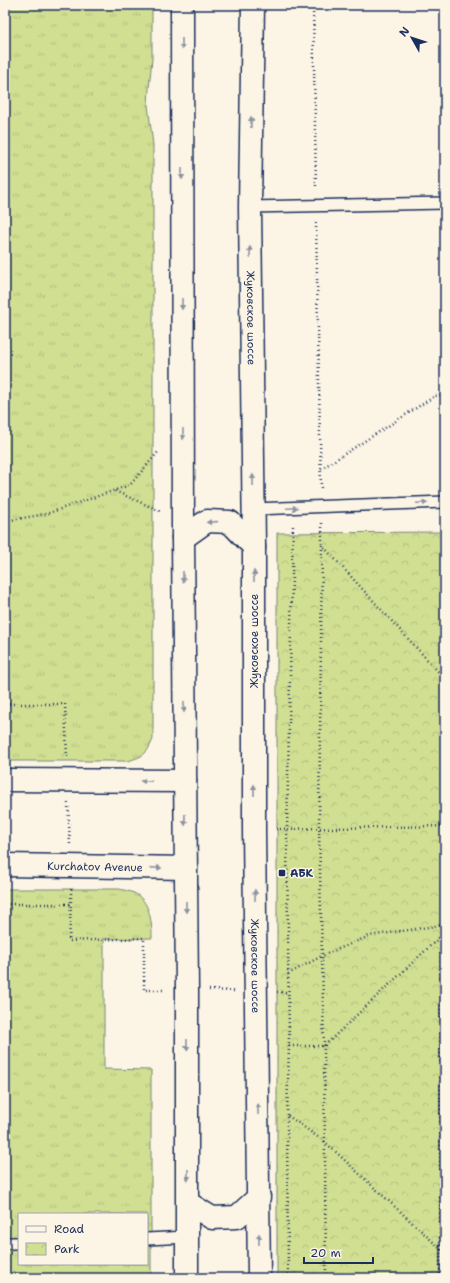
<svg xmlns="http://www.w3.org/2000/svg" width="450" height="1283" font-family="'Shantell Sans',sans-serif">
  <defs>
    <pattern id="grass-tufts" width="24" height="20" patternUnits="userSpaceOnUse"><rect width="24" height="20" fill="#d1df92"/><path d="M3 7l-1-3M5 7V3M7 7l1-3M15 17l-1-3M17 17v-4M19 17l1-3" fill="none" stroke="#b3c080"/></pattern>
    <pattern id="park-crowns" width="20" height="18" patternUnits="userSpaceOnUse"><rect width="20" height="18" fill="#d1df92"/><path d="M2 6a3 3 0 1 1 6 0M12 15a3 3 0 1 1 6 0" fill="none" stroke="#b3c080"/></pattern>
  </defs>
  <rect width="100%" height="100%" fill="#fcf5e5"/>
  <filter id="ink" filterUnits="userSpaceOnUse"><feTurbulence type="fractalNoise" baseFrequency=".025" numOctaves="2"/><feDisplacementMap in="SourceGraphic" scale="8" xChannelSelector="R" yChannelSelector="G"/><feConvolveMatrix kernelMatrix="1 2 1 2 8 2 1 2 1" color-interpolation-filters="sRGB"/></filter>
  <g filter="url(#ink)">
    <path fill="url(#grass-tufts)" stroke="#768778" fill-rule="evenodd" d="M5 5H152V59L149 88 148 105 153 145V739C147 754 144 756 128 761H5Z
      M5 889H119C124 890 129 891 134 893 150 901 152 922 152 938L104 939V1069L151 1070V1278H5ZM19 1214H147V1264H19Z"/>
    <path fill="url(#park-crowns)" stroke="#768778" d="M445 532V1278H277V533Z"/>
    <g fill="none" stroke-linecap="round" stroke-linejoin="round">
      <defs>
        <path id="service" d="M250 207 445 203
          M253 509 445 502
          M147 1239 187 1237
          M5 1243H19"/>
        <g id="secondary">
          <path d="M182 5 183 538 187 990V1278"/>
          <path id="s1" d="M253 5 250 207 254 547V829L259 1278"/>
          <path d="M183 538 207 521 230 522 254 547"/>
          <path d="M5 780 185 781"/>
          <path id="s2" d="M5 865 186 868"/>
          <path d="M188 1203 212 1218 237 1217 259 1197"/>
        </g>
      </defs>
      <use href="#service" stroke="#1b2f5e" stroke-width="14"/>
      <use href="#secondary" stroke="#1b2f5e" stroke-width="25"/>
      <path stroke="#1b2f5e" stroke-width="2.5" stroke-dasharray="1 3" stroke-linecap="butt" d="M313 5 316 188
        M316 223 321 490
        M321 469 435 396 445 395
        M115 491 160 511
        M5 521 46 514 130 485 159 451
        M322 523V545
        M5 704H65L67 758
        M68 803 70 844
        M276 829 445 826
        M71 889V904
        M5 904H71L69 941 144 938V990H164
        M288 974 322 956 369 936 442 925
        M209 990 234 991
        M277 992H289
        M289 1046H324L445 932
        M287 1115 289 1046 287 829 293 524
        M288 1278 287 1115 325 1142 445 1253
        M326 1278 324 1046 319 828 322 545 445 679
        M440 1278 441 935 445 841"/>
      <use href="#service" stroke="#fcf5e5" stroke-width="11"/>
      <use href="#secondary" stroke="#fcf5e5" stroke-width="22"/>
    </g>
    <defs><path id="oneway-solid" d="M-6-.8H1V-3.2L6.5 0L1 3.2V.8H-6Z"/></defs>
    <g fill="#8c92a2">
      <use href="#oneway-solid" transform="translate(182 44) rotate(90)"/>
      <use href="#oneway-solid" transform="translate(251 122) rotate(-89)"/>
      <use href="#oneway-solid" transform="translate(182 174) rotate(90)"/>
      <use href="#oneway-solid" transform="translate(250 252) rotate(-91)"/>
      <use href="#oneway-solid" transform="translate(182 304) rotate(90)"/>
      <use href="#oneway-solid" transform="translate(183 434) rotate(90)"/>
      <use href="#oneway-solid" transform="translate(253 480) rotate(-91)"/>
      <use href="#oneway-solid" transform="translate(422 503) rotate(-2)"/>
      <use href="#oneway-solid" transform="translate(292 508) rotate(-2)"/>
      <use href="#oneway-solid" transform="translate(212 522) rotate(176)"/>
      <use href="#oneway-solid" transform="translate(254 576) rotate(-90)"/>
      <use href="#oneway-solid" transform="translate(183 577) rotate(90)"/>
      <use href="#oneway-solid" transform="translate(184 707) rotate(90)"/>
      <use href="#oneway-solid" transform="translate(146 781) rotate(-179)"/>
      <use href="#oneway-solid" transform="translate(254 790) rotate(-90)"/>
      <use href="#oneway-solid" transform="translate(185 820) rotate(89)"/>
      <use href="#oneway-solid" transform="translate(156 868) rotate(1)"/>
      <use href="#oneway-solid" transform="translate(255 895) rotate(-91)"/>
      <use href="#oneway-solid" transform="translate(186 907) rotate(90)"/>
      <use href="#oneway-solid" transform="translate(187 1045) rotate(90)"/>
      <use href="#oneway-solid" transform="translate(258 1109) rotate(-91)"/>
      <use href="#oneway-solid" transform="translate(188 1175) rotate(90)"/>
      <use href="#oneway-solid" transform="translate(259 1239) rotate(-90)"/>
    </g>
  </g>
  <rect fill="#1b2f5e" stroke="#fcf5e5" stroke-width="1.5" x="278" y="869" width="8" height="8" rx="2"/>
  <g text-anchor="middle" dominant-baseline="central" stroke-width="3" stroke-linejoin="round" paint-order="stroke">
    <g font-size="11" fill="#1b2f5e" stroke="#fcf5e5">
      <text stroke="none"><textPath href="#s1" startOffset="313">Жуковское шоссе</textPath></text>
      <text transform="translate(254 641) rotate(-90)">Жуковское шоссе</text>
      <text stroke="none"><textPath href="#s2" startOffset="90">Kurchatov Avenue</textPath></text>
      <text stroke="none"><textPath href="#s1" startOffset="961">Жуковское шоссе</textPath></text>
    </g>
    <g font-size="11" font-weight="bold" fill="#1b2f5e" stroke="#fcf5e5" text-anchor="start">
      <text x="290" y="873">АБК</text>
    </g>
  </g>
  <rect width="450" height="1283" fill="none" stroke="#fcf5e5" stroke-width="20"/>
  <rect x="10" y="10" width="430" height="1263" fill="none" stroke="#1b2f5e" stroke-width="1.5" filter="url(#ink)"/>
  <rect x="18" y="1213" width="130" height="52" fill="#fcf5e5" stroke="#a2a6af"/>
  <rect x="26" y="1226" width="20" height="6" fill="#fcf5e5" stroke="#a2a6af"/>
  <text x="54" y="1233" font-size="12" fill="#1b2f5e">Road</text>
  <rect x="26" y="1243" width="20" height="12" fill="url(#park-crowns)" stroke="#a2a6af"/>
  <text x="54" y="1253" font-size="12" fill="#1b2f5e">Park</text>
  <g transform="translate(412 38) rotate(309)" stroke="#fcf5e5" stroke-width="3" paint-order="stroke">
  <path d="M0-3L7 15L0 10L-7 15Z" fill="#1b2f5e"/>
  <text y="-6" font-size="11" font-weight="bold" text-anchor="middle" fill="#1b2f5e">N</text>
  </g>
  <path d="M304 1257v6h69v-6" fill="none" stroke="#1b2f5e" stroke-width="2"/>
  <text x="310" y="1257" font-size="12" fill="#1b2f5e" stroke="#fcf5e5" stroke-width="3" paint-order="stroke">20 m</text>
</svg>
